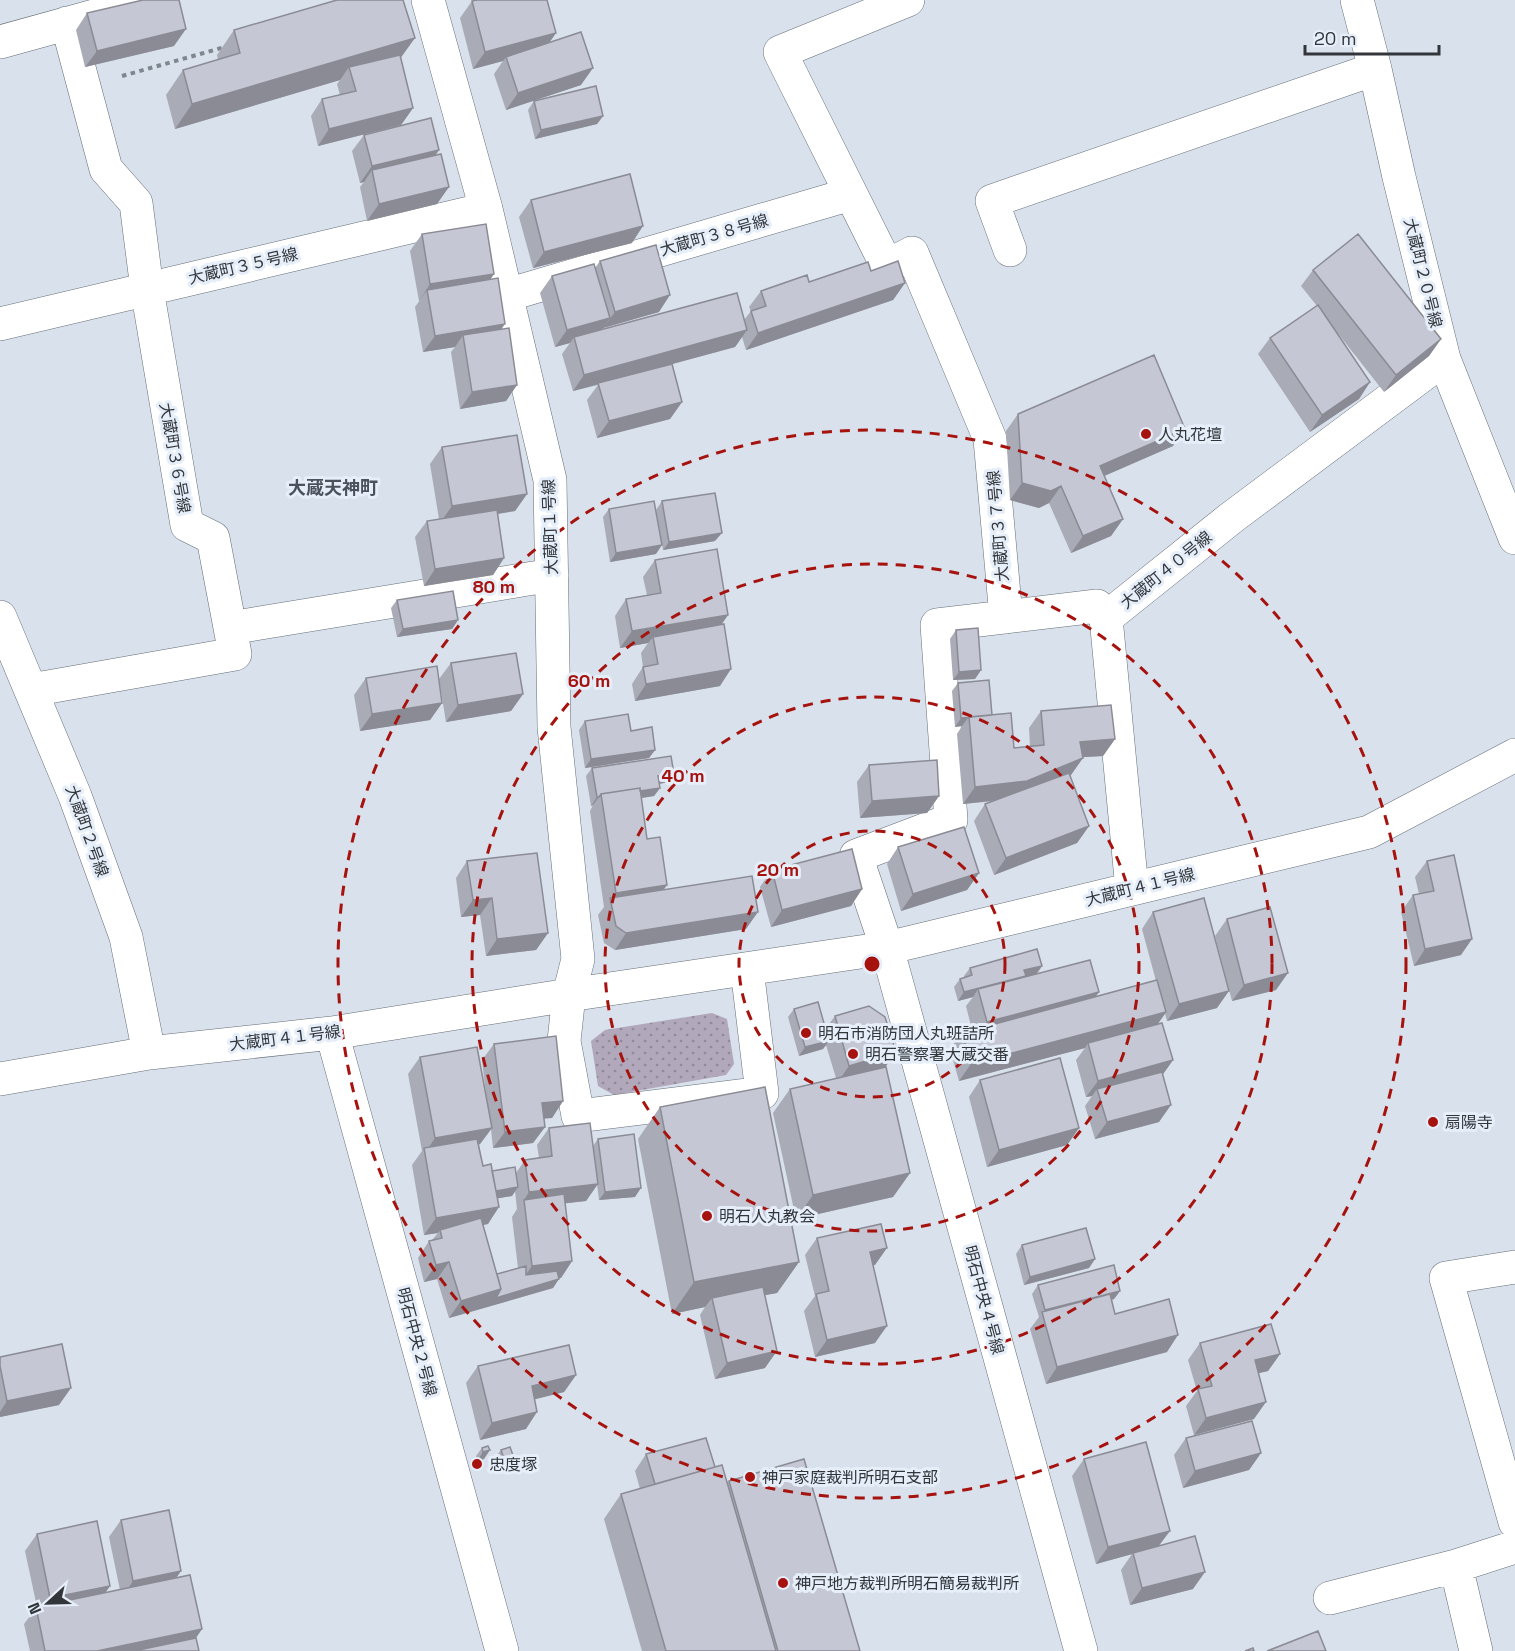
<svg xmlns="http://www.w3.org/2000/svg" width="1515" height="1651" font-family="'Space Grotesk','Noto Sans JP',sans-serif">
  <defs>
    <pattern id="green-dots" width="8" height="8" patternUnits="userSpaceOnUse" patternTransform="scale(1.5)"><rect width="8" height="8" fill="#b2a8bb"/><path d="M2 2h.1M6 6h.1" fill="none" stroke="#918a99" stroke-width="1.8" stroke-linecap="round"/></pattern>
  </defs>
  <rect width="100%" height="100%" fill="#d8e1ec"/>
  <path fill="url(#green-dots)" d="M712 1013 727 1019 734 1064 726 1075 614 1095 598 1086 591 1041 605 1030Z"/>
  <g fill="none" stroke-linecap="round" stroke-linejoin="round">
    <defs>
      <path id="minor" d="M428 0 486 209 550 480 554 727 578 959 569 995 564 1041 578 1116 762 1093 747 969
        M908 0 780 52 887 266 912 253 990 439 1006 617
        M1357 0 1375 69 1399 177 1444 359 1515 538
        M0 42 152 0
        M1010 250 992 201 1375 69
        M507 295 851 194
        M0 324 486 209
        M0 617 75 796 126 937 149 1053
        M230 628 552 575
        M31 690 235 654 213 538 187 525 147 289 136 203 106 169 67 23
        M1132 889 1106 618 1231 518 1444 359
        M332 1033 502 1651
        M0 1079 149 1053 332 1033 569 995 887 948 1369 832 1515 755
        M1515 1267 1446 1278 1515 1522
        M1330 1598 1456 1566
        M1081 1651 887 948 856 856 951 820 937 625 1097 606 1106 618
        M1476 1651 1456 1566 1515 1547"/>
    </defs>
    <use href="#minor" stroke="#666e78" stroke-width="34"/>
    <path stroke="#80868e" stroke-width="4" stroke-dasharray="4.5 4.5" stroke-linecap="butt" d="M122 76 225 47"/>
    <use href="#minor" stroke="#fff" stroke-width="33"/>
  </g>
  <path fill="#a9abb6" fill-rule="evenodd" d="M472 1 556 33 549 43 581 85 506 110 494 74 503 61 473 69 460 18Z
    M87 13 174 46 85 67 76 30Z
    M234 30 401 58 413 108 401 125 318 146 311 116 322 99 340 95 337 84 340 80 175 129 166 95 183 70 218 60 217 55Z
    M534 101 603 116 597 124 535 139 528 110Z
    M364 135 439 150 435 156 437 204 367 221 360 187 364 182 360 183 352 151Z
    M531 200 632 243 533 268 519 217Z
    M422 234 494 274 490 280 502 329 517 385 506 401 460 409 451 352 455 347 423 352 415 307 420 300 419 301 410 251Z
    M600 261 659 312 603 328 602 330 744 320 751 311 749 307 761 291 871 271 905 283 893 300 746 350 742 337 735 347 672 364 682 402 670 419 597 438 587 400 598 385 573 391 562 354 570 343 555 347 540 293 552 276 595 268Z
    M1313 270 1441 339 1429 356 1384 392 1336 331 1370 382 1359 399 1310 432 1258 354 1270 338 1317 306 1301 286Z
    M1018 414 1173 446 1104 476 1123 519 1111 536 1071 553 1049 503 1039 508 1010 500 1006 431Z
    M442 447 527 494 515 511 498 514 504 558 493 575 424 586 415 537 427 521 439 519 430 464Z
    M662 501 715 541 663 550 656 510Z
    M609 509 656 554 610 562 603 517Z
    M655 560 728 615 721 625 720 686 635 701 632 684 643 667 641 653 648 643 620 648 615 616 626 599 647 595 643 577Z
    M397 600 458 620 452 629 397 637 391 608Z
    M956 630 981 670 975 679 953 680 950 639Z
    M451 663 523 694 511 711 446 722 439 679Z
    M366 678 442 703 430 720 360 731 354 695Z
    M958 683 992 715 1014 748 1030 746 1029 728 1041 711 1115 739 1103 756 1083 757 1070 776 1089 826 1077 843 994 875 974 821 985 804 995 801 963 804 957 734 962 726 955 727 952 691Z
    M585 721 631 731 655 750 649 758 585 768 579 730Z
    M869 765 939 796 927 813 860 818 857 782Z
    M592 768 674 774 668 782 660 784V788L654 796 641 798 647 839 664 889 746 929 615 950 604 943 598 915 604 907 590 811 593 805 591 806 586 776Z
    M898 847 979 873 967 890 901 911 887 864Z
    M467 861 548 933 536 950 486 956 480 915 461 917 456 878Z
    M1427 861 1461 955 1414 966 1401 912 1413 895 1419 894 1415 877Z
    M772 870 862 889 851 906 771 927 760 887Z
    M1153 912 1217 1008 1167 1021 1165 1014 1158 1024 1173 1060 1163 1074 1159 1122 1095 1139 1085 1106 1092 1096 1086 1097 1076 1060 1085 1048 959 1081 950 1049 962 1033 972 1030 966 1006 973 997 958 1001 954 987 960 979 964 977V976L970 968 1042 966 1037 974 1099 992 1095 997 1156 981 1142 929Z
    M1227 919 1276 990 1232 1001 1215 936Z
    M794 1009 826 1028 835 1016 885 1067 910 1173 893 1197 796 1219 773 1113 790 1089 836 1078 826 1045 823 1049 799 1056 788 1017Z
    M494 1044 563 1101 552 1118H544L545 1127 533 1143 493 1148 491 1129 480 1144 479 1145 483 1166 492 1171 516 1173 525 1160 539 1158 537 1145 549 1128 593 1146 598 1139 635 1197 599 1200 597 1184 586 1201 565 1203 572 1261 561 1278H559L553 1288 449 1318 437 1279 424 1282 418 1258 429 1241 432 1240 438 1233 424 1235 412 1165 422 1151 408 1074 420 1057 487 1103 482 1060ZM515 1191 517 1209 512 1217 518 1268 497 1274 483 1225 488 1224 498 1198 512 1196Z
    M980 1080 1079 1128 1067 1145 987 1167 969 1097Z
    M660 1107 799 1262 777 1293 765 1295V1368L715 1379 700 1315 705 1307 672 1314 638 1139Z
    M817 1238 875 1265H873L875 1343 815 1357 804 1311 815 1296 805 1255Z
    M1022 1245 1095 1259 1089 1268 1024 1285 1016 1254Z
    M1038 1285 1120 1291 1114 1299 1112 1300 1115 1314 1167 1352 1046 1384 1030 1329 1039 1317 1032 1294Z
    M1200 1343 1280 1354 1268 1371 1258 1373 1254 1419 1194 1435 1186 1406 1197 1391 1188 1360Z
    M0 1357 59 1405 0 1417Z
    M478 1366 576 1375 564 1392 535 1399 526 1429 480 1440 466 1383Z
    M1186 1438 1261 1453 1249 1470 1183 1488 1174 1455Z
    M488 1446 484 1459 477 1461 476 1456 482 1448Z
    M501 1450 508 1467 499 1470 495 1458Z
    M646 1454 715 1467 727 1483 729 1481 860 1651H642L604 1519 621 1494 640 1489 635 1471Z
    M1084 1459 1159 1546 1193 1589 1130 1605 1121 1570 1132 1554 1096 1564 1072 1476Z
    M121 1520 181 1571 176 1578 202 1629 196 1638 199 1651H30L24 1624 37 1607 25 1551 37 1534 110 1586 105 1593 120 1590 109 1537Z"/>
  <path fill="#8a8b94" d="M186 29 174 46 85 67 97 51Z
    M556 33 544 50 506 57 503 61 473 69 485 52Z
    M415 38 397 63 349 67 340 80 175 129 192 104Z
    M593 68 581 85 506 110 518 93Z
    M413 108 401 125 318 146 329 129Z
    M603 116 597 124 535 139 541 130Z
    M439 150 427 167 372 170 364 182 360 183 372 166Z
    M449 187 437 204 367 221 379 204Z
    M643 226 632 243 533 268 544 252Z
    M494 274 482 291 427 290 419 301 430 284Z
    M905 283 893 300 746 350 758 333Z
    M670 295 659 312 603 328 615 312Z
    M610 318 598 335 574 337 570 343 555 347 567 330Z
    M505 324 493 341 463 335 455 347 423 352 435 336Z
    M747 330 735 347 573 391 584 375Z
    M1441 339 1429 356 1384 392 1396 375Z
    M1370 382 1359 399 1310 432 1322 415Z
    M517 385 506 401 460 409 472 392Z
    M682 402 670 419 597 438 609 421Z
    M1185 429 1173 446 1088 483 1100 466Z
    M1022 483 1061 486 1049 503 1039 508 1010 500Z
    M527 494 515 511 440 523 452 506Z
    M1123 519 1111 536 1071 553 1083 536Z
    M722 533 715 541 663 550 669 542Z
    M662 545 656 554 610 562 616 553Z
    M504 558 493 575 424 586 435 569Z
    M728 615 716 632 653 637 648 643 620 648 632 631Z
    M458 620 452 629 397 637 403 629Z
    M731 669 720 686 635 701 646 684Z
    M981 670 975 679 953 680 959 672Z
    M523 694 511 711 446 722 458 705Z
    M442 703 430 720 360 731 372 714Z
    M961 718H968L962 726 955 727Z
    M1115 739 1103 756 1068 758 1080 742Z
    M655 750 649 758 585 768 591 759Z
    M1083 758 1071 775 1016 798 963 804 975 787Z
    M674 774 668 782 652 785 658 776Z
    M660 788 654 796 603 804 602 796Z
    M939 796 927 813 860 818 872 801Z
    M597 797H599L593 805 591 806Z
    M1089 826 1077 843 994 875 1006 858Z
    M979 873 967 890 901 911 913 894Z
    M667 885 655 902 610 901 616 893Z
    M862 889 851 906 771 927 782 910Z
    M492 898 480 915 461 917 473 900Z
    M758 912 746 929 615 950 626 933Z
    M548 933 536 950 486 956 497 939Z
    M1472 939 1461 955 1414 966 1425 949Z
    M1042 966 1036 974 978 989 973 997 958 1001 964 992 1024 970Z
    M1288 973 1276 990 1232 1001 1244 985Z
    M1229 991 1217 1008 1167 1021 1179 1004Z
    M1099 992 1087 1009 975 1039 987 1022Z
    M1166 1012 1154 1029 1088 1043 1085 1048 959 1081 971 1064Z
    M829 1041 823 1049 799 1056 805 1047Z
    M896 1052 884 1069 837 1083 849 1066Z
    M1173 1060 1161 1077 1097 1089 1092 1096 1086 1097 1098 1081Z
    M563 1101 552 1118 530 1120 542 1103Z
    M1171 1105 1159 1122 1095 1139 1107 1122Z
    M545 1127 533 1143 493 1148 505 1132Z
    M492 1128 480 1144 425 1155V1153L435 1138Z
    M1079 1128 1067 1145 987 1167 999 1150Z
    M910 1173 893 1197 796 1219 813 1195Z
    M598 1184 586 1201 525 1208 524 1200 529 1192Z
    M518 1187 512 1196 483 1201 489 1192Z
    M641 1188 635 1197 599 1200 605 1192Z
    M499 1207 488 1224 441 1232 440 1230 438 1233 424 1235 436 1218Z
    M887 1248 875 1265 858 1269 870 1252Z
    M1095 1259 1089 1268 1024 1285 1030 1277Z
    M572 1261 561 1278 520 1283 532 1266Z
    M449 1262 437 1279 424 1282 436 1265Z
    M799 1262 777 1293 713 1305 712 1298 705 1307 672 1314 694 1282Z
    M559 1279 553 1288 449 1318 461 1301 501 1289Z
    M1120 1291 1114 1299 1044 1318 1043 1314 1045 1310Z
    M887 1326 875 1343 815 1357 827 1340Z
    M1178 1335 1167 1352 1046 1384 1057 1367Z
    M777 1351 765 1368 715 1379 727 1363Z
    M1280 1354 1268 1371 1243 1377 1255 1360Z
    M576 1375 564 1392 520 1403 532 1386Z
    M71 1388 59 1405 0 1417V1412L7 1401Z
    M1266 1402 1254 1419 1194 1435 1206 1418Z
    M537 1412 526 1429 480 1440 492 1423Z
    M490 1450 484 1459 477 1461 483 1452Z
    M1261 1453 1249 1470 1183 1488 1195 1471Z
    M514 1458 508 1467 499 1470 505 1461Z
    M1170 1531 1158 1547 1096 1564 1108 1547Z
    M181 1571 169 1588 122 1598 133 1581Z
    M1205 1572 1193 1589 1130 1605 1142 1588Z
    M110 1586 98 1603 38 1615 50 1598Z
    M202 1629 190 1646 134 1651H97Z"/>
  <path fill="#c5c7d4" stroke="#8a8b94" stroke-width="1.5" d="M143 0H179L186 29 97 51 87 13Z
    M337 0H403L415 38 192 104 183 70 240 53 234 30Z
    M477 0H547L556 33 485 52 472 1Z
    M581 32 593 68 518 93 506 57Z
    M400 55 413 108 329 129 322 99 356 91 349 67Z
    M596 86 603 116 541 130 534 101Z
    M431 118 439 150 372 166 364 135Z
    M441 154 449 187 379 204 372 170Z
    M630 174 643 226 544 252 531 200Z
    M486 224 494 274 430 284 422 234Z
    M1358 234 1441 339 1396 375 1313 270Z
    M656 245 670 295 615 312 600 261Z
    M898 261 905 283 758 333 751 311 766 306 761 291 807 275 809 282 868 262 871 271Z
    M594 264 610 318 567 330 552 276Z
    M498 278 505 324 435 336 427 290Z
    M737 293 747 330 584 375 574 337Z
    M1318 305 1370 382 1322 415 1270 338Z
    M509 328 517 385 472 392 463 335Z
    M1154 355 1185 429 1100 466 1123 519 1083 536 1061 486 1051 491 1022 483 1018 414Z
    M672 364 682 402 609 421 598 383Z
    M517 435 527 494 452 506 442 447Z
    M715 493 722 533 669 542 662 501Z
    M654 501 662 545 616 553 609 509Z
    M497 510 504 558 435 569 427 521Z
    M717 549 728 615 632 631 626 599 661 593 655 560Z
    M453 591 458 620 403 629 397 600Z
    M724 624 731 669 646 684 643 667 658 664 653 637Z
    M978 628 981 670 959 672 956 630Z
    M516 653 523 694 458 705 451 663Z
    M437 666 442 703 372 714 366 678Z
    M989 680 992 715 961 718 958 683Z
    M1111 705 1115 739 1080 742 1083 758 1027 781 975 787 969 717 1011 713 1014 748 1044 745 1041 711Z
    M628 714 631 731 652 727 655 750 591 759 585 721Z
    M671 756 674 774 658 776 660 788 640 791V788L601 794 599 797H597L592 768Z
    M937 760 939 796 872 801 869 765Z
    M1069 773 1089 826 1006 858 985 804Z
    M640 788 647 839 660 837 667 885 616 893 601 794Z
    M964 827 979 873 913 894 898 847Z
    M852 849 862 889 782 910 772 870Z
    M537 853 548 933 497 939 492 898 473 900 467 861Z
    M1454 855 1472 939 1425 949 1413 895 1434 891 1427 861Z
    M752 876 758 912 626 933 616 926 610 898Z
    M1204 898 1229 991 1179 1004 1153 912Z
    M1270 907 1288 973 1244 985 1227 919Z
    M1037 949 1042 966 1024 970 1026 976 964 992 960 979 972 975 970 968Z
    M1090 960 1099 992 987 1022 978 989Z
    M1157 980 1166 1012 971 1064 962 1033Z
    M818 1002 829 1041 805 1047 794 1009Z
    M869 1006 885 1017 896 1052 849 1066 835 1016Z
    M1162 1023 1173 1060 1098 1081 1088 1043Z
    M556 1036 563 1101 542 1103 545 1127 505 1132 494 1044Z
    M477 1047 492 1128 435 1138 420 1057Z
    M1060 1058 1079 1128 999 1150 980 1080Z
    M886 1067 910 1173 813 1195 790 1089Z
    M1162 1072 1171 1105 1107 1122 1097 1089Z
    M765 1087 799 1262 694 1282 660 1107Z
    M590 1123 598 1184 529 1192 525 1160 552 1156 549 1128Z
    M634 1134 641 1188 605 1192 598 1139Z
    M477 1139 483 1166 491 1164 499 1207 436 1218 424 1148Z
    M515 1167 518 1187 496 1191 492 1171Z
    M564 1194 572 1261 532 1266 524 1200Z
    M481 1218 501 1289 461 1301 449 1262 436 1265 429 1241 442 1238 440 1230Z
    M881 1224 887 1248 870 1252 887 1326 827 1340 816 1294 829 1291 817 1238Z
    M1086 1228 1095 1259 1030 1277 1022 1245Z
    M1114 1265 1120 1291 1045 1310 1038 1285Z
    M526 1266V1275L557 1271 559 1279 496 1298 501 1289 497 1274Z
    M763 1287 777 1351 727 1363 712 1298Z
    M1110 1294 1115 1314 1169 1299 1178 1335 1057 1367 1042 1312Z
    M1271 1324 1280 1354 1255 1360 1266 1402 1206 1418 1198 1389 1212 1386 1200 1343Z
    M62 1344 71 1388 7 1401 0 1366V1357Z
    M569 1345 576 1375 532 1386 537 1412 492 1423 478 1366Z
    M1252 1421 1261 1453 1195 1471 1186 1438Z
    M706 1438 715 1467 655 1484 646 1454Z
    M1146 1442 1170 1531 1108 1547 1084 1459Z
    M488 1446 490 1450 483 1452 482 1448Z
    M510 1447 514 1458 505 1461 501 1450Z
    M804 1459 860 1651H778L729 1481Z
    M722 1465 776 1651H666L621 1494Z
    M169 1510 181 1571 133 1581 121 1520Z
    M97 1521 110 1586 50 1598 37 1534Z
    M1195 1536 1205 1572 1142 1588 1133 1553Z
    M190 1575 202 1629 97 1651H45L36 1607Z
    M1318 1631 1326 1651H1267Z
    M196 1638 199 1651H134Z
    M1253 1648 1254 1651H1245Z"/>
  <g fill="none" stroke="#a6120d" stroke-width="3" stroke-dasharray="10 8">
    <circle cx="872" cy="964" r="133"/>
    <circle cx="872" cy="964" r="267"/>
    <circle cx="872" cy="964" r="400"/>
    <circle cx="872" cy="964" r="534"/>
  </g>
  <g fill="#a6120d" stroke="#e5eef9" stroke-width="2">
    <circle cx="1146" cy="434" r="6"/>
    <circle cx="806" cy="1033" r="6"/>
    <circle cx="853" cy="1054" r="6"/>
    <circle cx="1433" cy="1122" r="6"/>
    <circle cx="707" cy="1216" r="6"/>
    <circle cx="477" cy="1464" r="6"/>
    <circle cx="750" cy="1477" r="6"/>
    <circle cx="783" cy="1583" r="6"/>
  </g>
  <g text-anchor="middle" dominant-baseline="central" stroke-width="6" stroke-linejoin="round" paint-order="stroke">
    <g font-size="16" fill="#32353a" stroke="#e5eef9">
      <text transform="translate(714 235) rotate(-16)">大蔵町３８号線</text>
      <text transform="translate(243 266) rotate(-13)">大蔵町３５号線</text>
      <text transform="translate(1423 273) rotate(76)">大蔵町２０号線</text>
      <text transform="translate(175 458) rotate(80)">大蔵町３６号線</text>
      <text transform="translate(998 526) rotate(-95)">大蔵町３７号線</text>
      <text transform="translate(550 527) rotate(-92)">大蔵町１号線</text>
      <text transform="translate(1166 570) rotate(-39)">大蔵町４０号線</text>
      <text transform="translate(87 831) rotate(70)">大蔵町２号線</text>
      <text transform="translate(1140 887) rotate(-14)">大蔵町４１号線</text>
      <text transform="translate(285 1038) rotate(-7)">大蔵町４１号線</text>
      <text transform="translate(984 1300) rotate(75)">明石中央４号線</text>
      <text transform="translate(417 1342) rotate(75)">明石中央２号線</text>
    </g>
    <g font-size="16" fill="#32353a" stroke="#e5eef9" text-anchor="start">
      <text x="1158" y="434">人丸花壇</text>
      <text x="818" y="1033">明石市消防団人丸班詰所</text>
      <text x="865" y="1054">明石警察署大蔵交番</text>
      <text x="1445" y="1122">扇陽寺</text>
      <text x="719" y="1216">明石人丸教会</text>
      <text x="489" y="1464">忠度塚</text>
      <text x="762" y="1477">神戸家庭裁判所明石支部</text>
      <text x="795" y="1583">神戸地方裁判所明石簡易裁判所</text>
    </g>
    <g font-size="18" font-weight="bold" fill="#4b525c" stroke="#e5eef9">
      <text x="333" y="487">大蔵天神町</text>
    </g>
  </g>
  <circle cx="872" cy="964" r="9" fill="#a6120d" stroke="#e5eef9" stroke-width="3"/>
  <g font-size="18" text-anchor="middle" font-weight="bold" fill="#a6120d" stroke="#e5eef9" stroke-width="6" stroke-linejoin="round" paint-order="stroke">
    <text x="494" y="593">80 m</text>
    <text x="589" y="687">60 m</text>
    <text x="683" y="782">40 m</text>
    <text x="778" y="876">20 m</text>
  </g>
  <g transform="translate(48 1603) rotate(248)" stroke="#e5eef9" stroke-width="4.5" paint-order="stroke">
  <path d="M0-4.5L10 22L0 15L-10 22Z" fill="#32353a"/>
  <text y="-9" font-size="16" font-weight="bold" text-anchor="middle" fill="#32353a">N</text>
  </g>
  <path d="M1305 45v9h134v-9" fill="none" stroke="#32353a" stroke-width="3"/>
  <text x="1314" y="45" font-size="18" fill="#32353a" stroke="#e5eef9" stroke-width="4.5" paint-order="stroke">20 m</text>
</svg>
